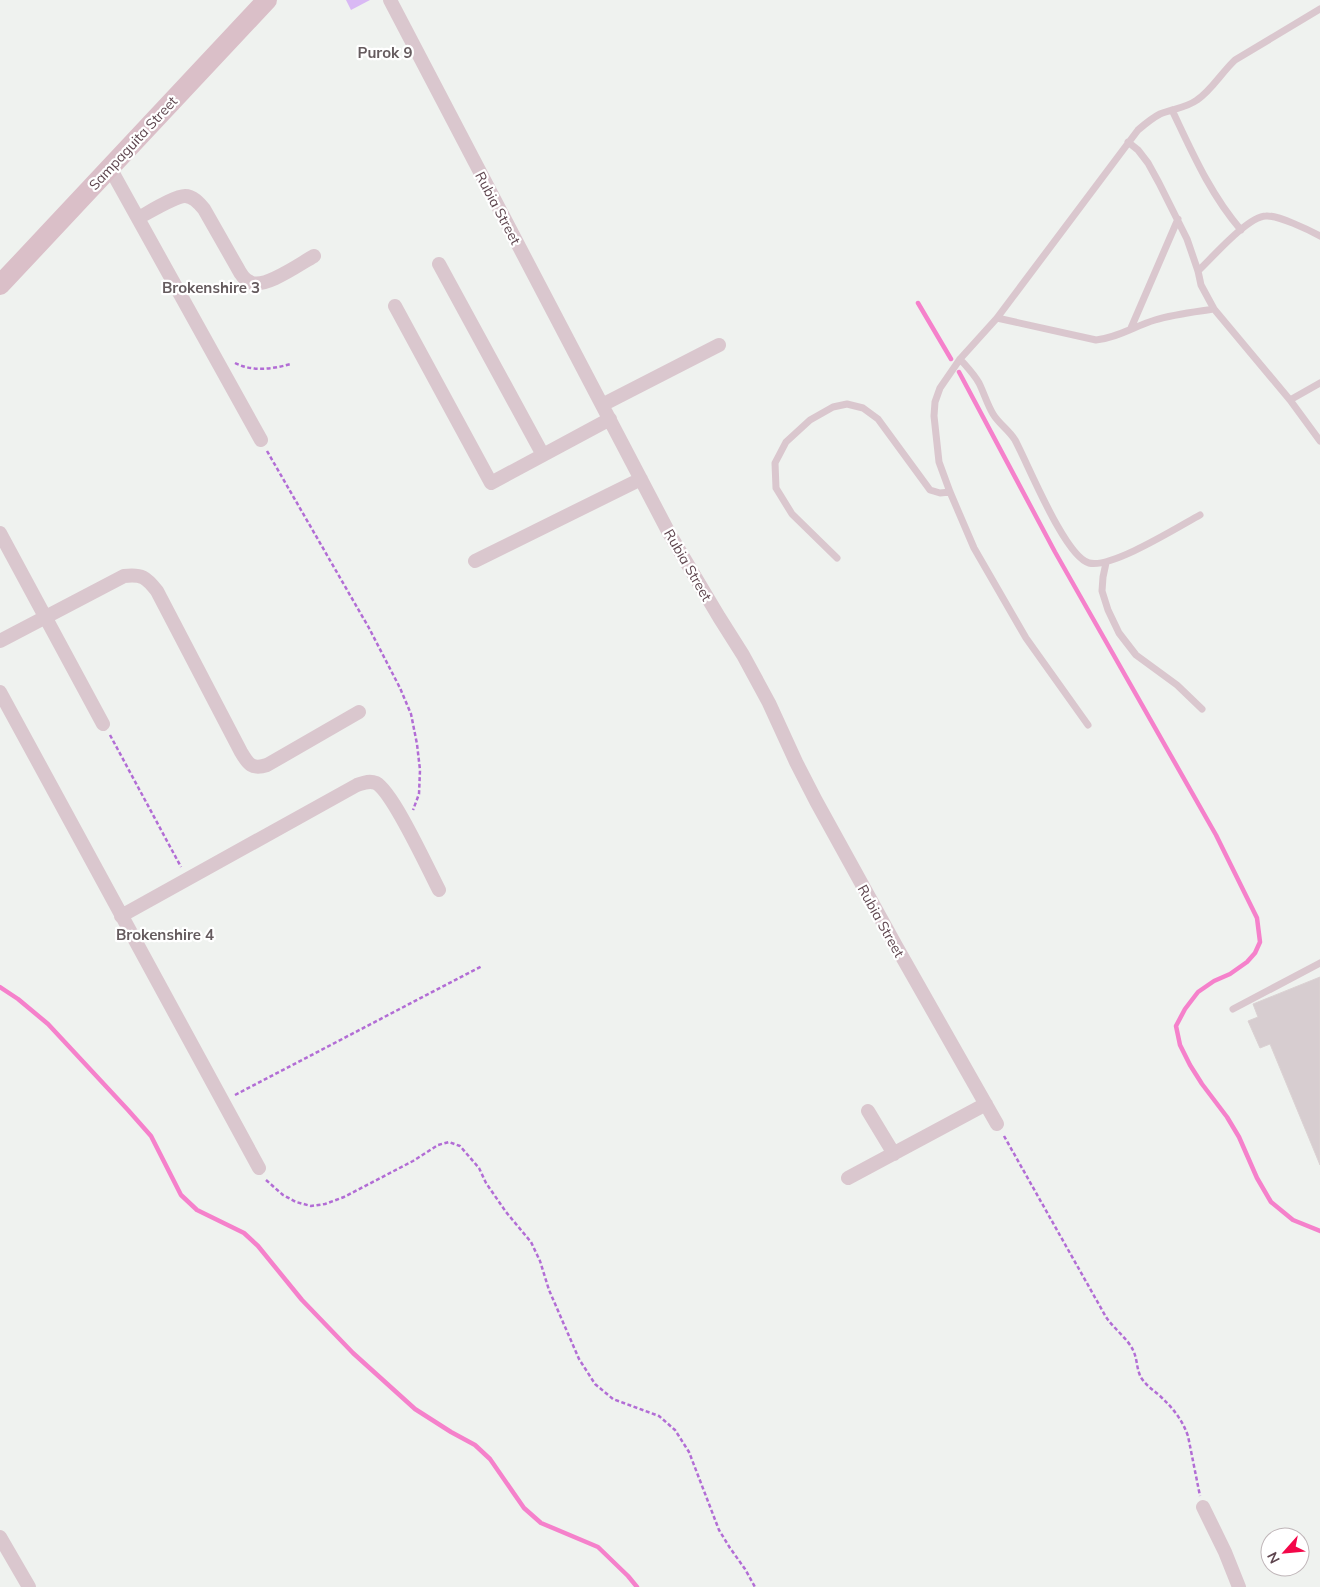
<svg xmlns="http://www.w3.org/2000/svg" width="1320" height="1587" font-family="Mulish,sans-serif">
  <rect width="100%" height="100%" fill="#eff2ef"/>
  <path fill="#d9b9f4" d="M346 0H370L351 10Z"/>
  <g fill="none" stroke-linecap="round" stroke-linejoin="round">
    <path stroke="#f581cb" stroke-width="4.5" d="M918 303 951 359
      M959 372 1055 552 1216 835 1257 918 1260 942 1255 953 1247 962 1230 974 1214 981 1198 992 1185 1009 1176 1026 1180 1045 1190 1065 1202 1084 1227 1117 1239 1137 1257 1178 1271 1202 1293 1220 1320 1231
      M0 987 18 999 48 1024 128 1110 151 1136 181 1195 197 1210 244 1233 258 1246 302 1300 353 1353 415 1409 451 1432 475 1445 490 1459 524 1508 541 1523 598 1547 628 1576 637 1587"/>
  </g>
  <path fill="#d7cdd0" stroke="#dbd2d3" d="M1320 977V1165L1270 1044 1260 1048 1248 1021 1258 1017 1253 1004Z"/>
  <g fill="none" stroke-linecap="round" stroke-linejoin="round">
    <path stroke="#b26dd5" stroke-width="2.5" stroke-dasharray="4 2.5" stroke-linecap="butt" d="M235 363C253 372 272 369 291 364
      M267 451 369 628 400 688 411 714 417 744 420 770 419 794 413 810
      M110 735 181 867
      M235 1095 482 966
      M1004 1136 1106 1317C1114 1329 1128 1339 1133 1350 1138 1360 1136 1370 1142 1379 1147 1386 1153 1390 1159 1395 1172 1407 1182 1419 1188 1436L1200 1496
      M266 1180 283 1195 296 1202 311 1206 325 1204 344 1197 413 1161 438 1145 449 1142 460 1146 479 1168 486 1183 506 1212 531 1242 540 1261 549 1290 579 1359 595 1384 613 1399 659 1416 675 1430 689 1452 719 1530 730 1548 745 1569 755 1587"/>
    <path stroke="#dac7ce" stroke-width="7" d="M1172 110C1192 152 1210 194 1241 230
      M1128 142 1138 150 1148 163 1159 183 1187 239 1198 271 1201 285 1214 309 1290 400 1320 441
      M1198 271C1212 258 1248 216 1266 216 1278 215 1309 230 1320 236
      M997 318 1096 340C1117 338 1135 326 1155 320 1174 314 1194 312 1214 309
      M1131 328 1178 219
      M960 359C967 367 974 374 979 383 984 393 987 404 993 414 999 424 1009 430 1015 440 1028 464 1065 557 1089 563 1111 569 1178 527 1200 515
      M1290 400 1320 383
      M837 558 792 514 776 488 775 463 786 442 810 420 833 407 847 404 863 408 878 419 930 490 940 493 950 492
      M1106 563 1103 577 1102 591 1108 610 1119 633 1136 655 1177 685 1202 709
      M1088 725 1026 638 974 548 950 492 939 462 934 416 935 402 940 388 960 359 997 318 1138 130C1145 124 1152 118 1160 114 1172 109 1186 108 1197 100 1211 91 1222 72 1235 60L1320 9
      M1233 1009 1320 963"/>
    <path stroke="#dac7ce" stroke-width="14" d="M390 0 669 533 719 617 743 655 769 703 796 762 816 801 896 946 997 1124
      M110 168 261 440
      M138 218C148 213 175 196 185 196 193 196 199 203 204 209L237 267C240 273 244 280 250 282 264 290 301 263 314 256
      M439 264 543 455
      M395 306 491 483 610 419
      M602 405 719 345
      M0 533 103 724
      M475 561 641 479
      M0 641 124 576C142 574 146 577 157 591L241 752C248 764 252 770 267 765L359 712
      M0 692 259 1168
      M121 916 357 785C363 783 369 780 376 783 393 792 428 869 439 890
      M868 1111 894 1154
      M848 1178 986 1104
      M1203 1507 1225 1552 1239 1587
      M0 1537 29 1587"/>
    <path stroke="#dabfc8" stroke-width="20" d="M0 285 267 0"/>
  </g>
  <g text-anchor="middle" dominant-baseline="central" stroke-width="4.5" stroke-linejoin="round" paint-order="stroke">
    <g font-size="14" fill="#5e454e" stroke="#fff">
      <text transform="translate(133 143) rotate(-47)">Sampaguita Street</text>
      <text transform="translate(498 208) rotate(62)">Rubia Street</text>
      <text transform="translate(688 565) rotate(60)">Rubia Street</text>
      <text transform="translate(881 921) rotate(61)">Rubia Street</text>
    </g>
    <g font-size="15" font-weight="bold" fill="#655b5e" stroke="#fff">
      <text x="385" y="52">Purok 9</text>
      <text x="211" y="287">Brokenshire 3</text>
      <text x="165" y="934">Brokenshire 4</text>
    </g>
  </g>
  <g transform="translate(1285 1552) rotate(243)"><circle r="24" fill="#ffffff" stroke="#bfb5b8"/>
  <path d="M0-4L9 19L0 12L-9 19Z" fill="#f30749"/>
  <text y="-8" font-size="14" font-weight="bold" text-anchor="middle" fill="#5e454e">N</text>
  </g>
</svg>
